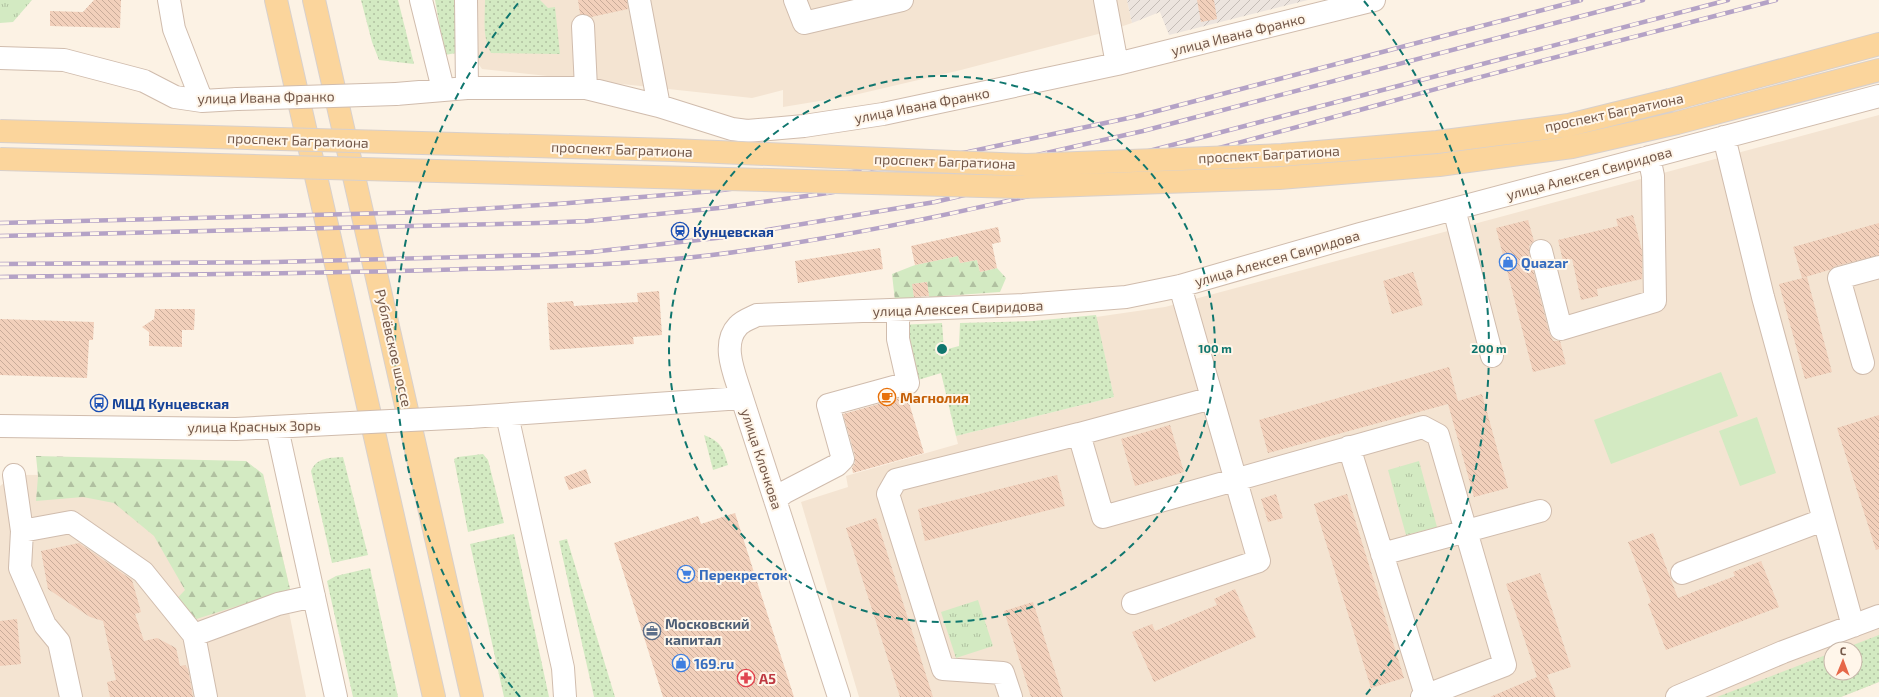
<svg xmlns="http://www.w3.org/2000/svg" width="1879" height="697" font-family="'Exo 2',sans-serif">
  <defs>
    <pattern id="industrial-furrows" width="10" height="10" patternUnits="userSpaceOnUse"><rect width="10" height="10" fill="#ece4de"/><path d="M-1 1l2-2M0 10L10 0M9 11l2-2" fill="none" stroke="#c4bcb6"/></pattern>
    <pattern id="grass-dots" width="8" height="8" patternUnits="userSpaceOnUse"><rect width="8" height="8" fill="#d3eac2"/><path d="M2 2h.1M6 6h.1" fill="none" stroke="#b0c0a0" stroke-width="1.8" stroke-linecap="round"/></pattern>
    <pattern id="forest-firs" width="22" height="20" patternUnits="userSpaceOnUse"><rect width="22" height="20" fill="#d3eac2"/><path d="M5 1l3.5 6h-7zM16 11l3.5 6h-7z" fill="#b0c0a0"/></pattern>
    <pattern id="park-tufts" width="24" height="20" patternUnits="userSpaceOnUse"><rect width="24" height="20" fill="#d3eac2"/><path d="M3 7l-1-3M5 7V3M7 7l1-3M15 17l-1-3M17 17v-4M19 17l1-3" fill="none" stroke="#b0c0a0"/></pattern>
    <pattern id="building-back-hatch" width="6" height="6" patternUnits="userSpaceOnUse"><rect width="6" height="6" fill="#f2d0bb"/><path d="M-1 5l2 2M0 0l6 6M5-1l2 2" fill="none" stroke="#c9ac9a"/></pattern>
  </defs>
  <rect width="100%" height="100%" fill="#fcf2e4"/>
  <path fill="#f4e4d2" fill-rule="evenodd" d="M473 0H1127L1132 23 1102 33 961 70 850 96 783 107V90L752 98 482 69 473 56Z
    M1879 115V682L1841 697H859L801 502 848 487 846 476 958 444 956 436 1114 397 1096 317 1165 307ZM1831 649H1855V673H1831Z
    M263 474 290 589 287 602 306 697H0V486L14 475Z"/>
  <path fill="url(#industrial-furrows)" d="M1127 0H1308L1169 35 1160 12 1132 23Z"/>
  <path fill="url(#grass-dots)" d="M361 0H398L414 64 379 60 372 42Z
    M435 0H455L456 53 445 55Z
    M485 0H540L548 8 555 7 560 54 491 53C482 37 485 18 485 0Z
    M1096 315 1114 397 956 436 941 373 908 383 898 325 942 323 944 350 959 346 960 323 1033 321Z
    M704 435C721 442 723 447 728 465L713 470Z
    M483 454 488 460 504 523 468 532 454 459 458 457Z
    M343 457 368 555 332 563 311 471C317 457 330 458 343 457Z
    M514 534 549 697H504L470 544Z
    M567 539 615 697H594L559 541Z
    M370 568 398 697H353L327 581 336 576Z
    M1879 635V682L1841 697H1717L1831 653V673H1855V649H1843Z"/>
  <path fill="url(#forest-firs)" d="M958 256 960 263 977 260 980 272 997 268 1006 278 1000 292 929 297 927 282 913 284 914 299 895 301 892 274 915 265Z
    M36 456 246 461 263 474 290 589 184 623 170 606 185 590 154 536 114 503 83 497 36 501 38 476Z"/>
  <path fill="url(#park-tufts)" d="M0 0H32L13 22 0 23Z
    M1419 461 1437 527 1406 535 1388 470Z
    M978 600 993 646 956 658 941 612Z"/>
  <path fill="#d3eac2" d="M1721 372 1738 416 1611 464 1594 420Z
    M1757 417 1776 473 1740 486 1719 431Z"/>
  <path fill="url(#building-back-hatch)" d="M94 0H121L120 28 50 26V11L83 12Z
    M578 0H627L628 9 591 17 580 14Z
    M1197 0H1214L1217 19 1201 22Z
    M1633 215 1642 251V279L1597 289 1598 296 1581 300 1572 259 1563 261 1558 240 1618 226 1616 219Z
    M1528 220 1534 241 1529 246V254L1549 332 1553 341H1560L1566 364 1533 372 1496 228Z
    M1879 223V255L1836 266 1829 270 1802 278 1793 247Z
    M998 227 1001 242 992 244 997 268 980 272 977 260 960 263 958 256 915 265 911 246Z
    M880 248 883 269 798 283 795 261Z
    M1413 272 1423 305 1392 314 1383 281Z
    M1807 277 1832 372 1805 379 1779 284Z
    M927 282 929 296 914 297 912 284Z
    M659 291 662 335 633 337 634 344 550 350 547 303 573 301 574 306 638 302 637 293Z
    M155 309H195L194 330H182V347L149 346V332L142 327 154 319Z
    M0 319 94 322 93 340H89L87 378 0 375Z
    M1449 367 1458 401 1482 394 1508 488 1474 497 1448 404 1268 453 1259 420Z
    M907 396 924 453 853 473 852 468 855 463V456L843 414Z
    M1879 415V549L1876 550 1837 428Z
    M1170 425 1184 472 1135 486 1121 439Z
    M586 469 591 483 569 490 564 477Z
    M1057 475 1065 506 925 541 918 509Z
    M1276 494 1283 518 1268 522 1261 499Z
    M1347 494 1404 678 1371 688 1314 504Z
    M735 513 794 697H663L614 543 698 516 701 524Z
    M876 518 933 697H900L846 528Z
    M1653 533 1678 598 1735 576 1733 572 1761 561 1779 607 1666 650 1648 604 1651 602 1628 542Z
    M79 543 132 580 141 612 135 614 144 641 157 638 176 648 180 666 185 665 188 669 193 697H110L107 682 116 680 103 621 90 617 48 589 41 551Z
    M1540 573 1571 667 1547 675 1556 697H1490L1537 677 1506 584Z
    M1235 589 1256 637 1154 682 1132 632 1152 624 1155 631 1217 605 1214 599Z
    M1033 602 1063 697H1031L1004 611Z
    M17 619 21 664 0 666V621Z"/>
  <g fill="none" stroke-linecap="round" stroke-linejoin="round">
    <defs>
      <path id="minor" d="M169 0 174 29 202 101
        M421 0 443 89
        M466 0 467 88
        M639 0 659 106
        M795 0 804 23 902 0
        M1105 0 1117 64
        M583 26 586 88
        M0 58 64 60 144 81 175 97 202 101 237 99
        M396 94 467 88H586L659 106 732 129 747 131 804 126 883 114 1117 64 1374 0
        M1724 137 1763 297 1853 626
        M1454 209 1492 356
        M1541 251 1561 329 1655 301 1653 176 1649 157
        M1863 363 1839 278 1879 267
        M742 398C736 377 720 345 738 326 742 321 751 318 757 315L1023 305 1126 297 1180 286 1360 234 1879 96
        M507 415 563 668 565 697
        M470 417 742 398 839 697
        M0 426 236 429 311 425
        M277 428 336 697
        M1079 434 1212 398
        M1349 447 1426 695
        M14 475 22 531 71 522 143 572 194 635
        M775 500 785 492 837 465 843 459 828 405 908 383 898 339V310
        M22 531 20 568 45 625 59 642 71 697
        M1382 554 1540 511
        M1682 573 1823 520
        M1133 603 1259 561 1180 286
        M206 697 194 635 278 604 314 596
        M1011 697 1003 673 943 669 888 494 896 480 1079 434 1103 517 1423 427 1438 435 1505 665 1422 697
        M1677 697 1783 652 1879 616"/>
      <path id="major" d="M276 0 434 697
        M314 0 472 697
        M1670 100 1879 44
        M1677 123 1879 70"/>
    </defs>
    <use href="#minor" stroke="#d0bcad" stroke-width="24"/>
    <use href="#major" stroke="#d8d0cc" stroke-width="24"/>
    <use href="#minor" stroke="#fff" stroke-width="22"/>
    <use href="#major" stroke="#fbd59c" stroke-width="22"/>
    <defs>
      <path id="rail" d="M0 223 428 212 557 204 714 191 818 178 968 152 1138 116 1581 0
        M0 236 539 223 588 221 719 208 821 194 975 169 1143 131 1643 0
        M0 264 276 262 541 255 591 252 725 237 935 202 1149 151 1728 0
        M0 277C145 275 291 274 436 270 536 267 636 266 735 252 959 221 1172 161 1389 102 1517 66 1647 34 1776 0"/>
    </defs>
    <use href="#rail" stroke="#b4a2c6" stroke-width="4.5"/>
    <use href="#rail" stroke="#fff6ea" stroke-width="3" stroke-dasharray="9" stroke-linecap="butt"/>
    <defs>
      <path id="minor-bridge" d="M237 99 396 94
        M311 425 470 417"/>
      <path id="major-bridge" d="M0 131 672 150 1026 165 1282 155 1437 142 1569 125 1670 100
        M0 159 1022 187 1279 178 1439 165 1572 147 1677 123"/>
    </defs>
    <use href="#minor-bridge" stroke="#d0bcad" stroke-width="24" stroke-linecap="butt"/>
    <use href="#major-bridge" stroke="#d8d0cc" stroke-width="24" stroke-linecap="butt"/>
    <use href="#minor-bridge" stroke="#fff" stroke-width="22"/>
    <use href="#major-bridge" stroke="#fbd59c" stroke-width="22"/>
  </g>
  <g fill="none" stroke="#0f766e" stroke-width="2" stroke-dasharray="7 5">
    <circle cx="942" cy="349" r="273"/>
    <path d="M520 697A547 547 0 0 1 520 1M1364 1A547 547 0 0 1 1364 697"/>
  </g>
  <defs>
    <symbol id="station-ring" viewBox="-11 -11 22 22"><circle r="9.5" fill="#fff6ea" stroke="#1a4fb4" stroke-width="1.5"/><path d="M-3-6H3Q5-6 5-4V2Q5 4 3 4L4.5 6H3L1.5 4h-3L-3 6H-4.5L-3 4Q-5 4-5 2V-4Q-5-6-3-6ZM-3.5-4v3h7v-3ZM-3.5 1v1.5H-2V1ZM2 1v1.5H3.5V1Z" fill="#1a4fb4"/></symbol>
    <symbol id="shop-ring" viewBox="-11 -11 22 22"><circle r="9.5" fill="#fff6ea" stroke="#3f7fe0" stroke-width="1.5"/><path d="M-5-2.5h2.3a2.7 3.5 0 0 1 5.4 0H5L5.5 6h-11ZM-1.5-2.5h3a1.5 2.3 0 0 0-3 0Z" fill="#3f7fe0"/></symbol>
    <symbol id="cafe-ring" viewBox="-11 -11 22 22"><circle r="9.5" fill="#fff6ea" stroke="#e8710a" stroke-width="1.5"/><path d="M-5.5-4.5H6V0H3Q3 3.5 0 3.5H-2.5Q-5.5 3.5-5.5 0ZM3-3.2v2h1.7v-2ZM-6 4.5H4V6H-6Z" fill="#e8710a"/></symbol>
    <symbol id="bus-ring" viewBox="-11 -11 22 22"><circle r="9.5" fill="#fff6ea" stroke="#1a4fb4" stroke-width="1.5"/><path d="M-5-6H5V4H4V6H2V4H-2V6H-4V4H-5ZM-3.5-4V0h7V-4ZM-3.5 1.2v1.5H-2V1.2ZM2 1.2v1.5H3.5V1.2Z" fill="#1a4fb4"/></symbol>
    <symbol id="supermarket-ring" viewBox="-11 -11 22 22"><circle r="9.5" fill="#fff6ea" stroke="#3f7fe0" stroke-width="1.5"/><path d="M-6-5.5h2.5l.6 2H6L4.5 2H-2.5L-4.4-4H-6ZM-1.5 3.2a1.3 1.3 0 1 0 .1 0ZM3 3.2a1.3 1.3 0 1 0 .1 0Z" fill="#3f7fe0"/></symbol>
    <symbol id="office-ring" viewBox="-11 -11 22 22"><circle r="9.5" fill="#fff6ea" stroke="#5c6f8a" stroke-width="1.5"/><path d="M-6-3h4V-5.5h4V-3h4V5H-6ZM-1-4.5V-3h2v-1.5ZM-6 0V1H6V0Z" fill="#5c6f8a"/></symbol>
    <symbol id="pharmacy-ring" viewBox="-11 -11 22 22"><circle r="9.5" fill="#fff6ea" stroke="#e0444e" stroke-width="1.5"/><path d="M-2-6h4v4h4v4h-4v4h-4v-4h-4v-4h4Z" fill="#e0444e"/></symbol>
  </defs>
  <g fill-rule="evenodd">
    <use href="#station-ring" x="670" y="221" width="20" height="20"/>
    <use href="#shop-ring" x="1498" y="252" width="20" height="20"/>
    <use href="#cafe-ring" x="877" y="387" width="20" height="20"/>
    <use href="#bus-ring" x="89" y="393" width="20" height="20"/>
    <use href="#supermarket-ring" x="676" y="564" width="20" height="20"/>
    <use href="#office-ring" x="642" y="621" width="20" height="20"/>
    <use href="#shop-ring" x="671" y="653" width="20" height="20"/>
    <use href="#pharmacy-ring" x="736" y="668" width="20" height="20"/>
  </g>
  <g text-anchor="middle" dominant-baseline="central" stroke-width="4" stroke-linejoin="round" paint-order="stroke">
    <g font-size="14" fill="#745849" stroke="#fff6ea">
      <text transform="translate(1238 34) rotate(-14)">улица Ивана Франко</text>
      <text transform="translate(266 97) rotate(-1)">улица Ивана Франко</text>
      <text transform="translate(922 105) rotate(-11)">улица Ивана Франко</text>
      <text transform="translate(1614 112) rotate(-12)">проспект Багратиона</text>
      <text transform="translate(298 140) rotate(2)">проспект Багратиона</text>
      <text transform="translate(622 149) rotate(2)">проспект Багратиона</text>
      <text transform="translate(1269 154) rotate(-3)">проспект Багратиона</text>
      <text transform="translate(945 161) rotate(2)">проспект Багратиона</text>
      <text transform="translate(1589 173) rotate(-15)">улица Алексея Свиридова</text>
      <text transform="translate(1277 258) rotate(-16)">улица Алексея Свиридова</text>
      <text transform="translate(958 308) rotate(-2)">улица Алексея Свиридова</text>
      <text transform="translate(394 348) rotate(77)">Рублёвское шоссе</text>
      <text transform="translate(254 426) rotate(-1)">улица Красных Зорь</text>
      <text transform="translate(762 459) rotate(72)">улица Клочкова</text>
    </g>
    <g font-size="14" font-weight="bold" fill="#164399" stroke="#fff6ea" text-anchor="start">
      <text x="693" y="231">Кунцевская</text>
      <text x="112" y="403">МЦД Кунцевская</text>
    </g>
    <g font-size="14" font-weight="bold" fill="#366cbe" stroke="#fff6ea" text-anchor="start">
      <text x="1521" y="262">Quazar</text>
      <text x="699" y="574">Перекресток</text>
      <text x="694" y="663">169.ru</text>
    </g>
    <g font-size="14" font-weight="bold" fill="#c56008" stroke="#fff6ea" text-anchor="start">
      <text x="900" y="397">Магнолия</text>
    </g>
    <g font-size="14" font-weight="bold" fill="#4e5e75" stroke="#fff6ea" text-anchor="start">
      <text x="665" y="623">Московский<tspan x="665" dy="16">капитал</tspan></text>
    </g>
    <g font-size="14" font-weight="bold" fill="#be3a42" stroke="#fff6ea" text-anchor="start">
      <text x="759" y="678">А5</text>
    </g>
  </g>
  <circle cx="942" cy="349" r="6" fill="#0f766e" stroke="#fff6ea" stroke-width="2"/>
  <g font-size="12" text-anchor="middle" font-weight="bold" fill="#0f766e" stroke="#fff6ea" stroke-width="4" stroke-linejoin="round" paint-order="stroke">
    <text x="1215" y="353">100 m</text>
    <text x="1489" y="353">200 m</text>
  </g>
  <g transform="translate(1843 661) rotate(1)"><circle r="19" fill="#fff6ea" stroke="#c7b7aa"/>
  <path d="M0-3L7 15L0 10L-7 15Z" fill="#e66849"/>
  <text y="-6" font-size="11" font-weight="bold" text-anchor="middle" fill="#745849">С</text>
  </g>
</svg>
